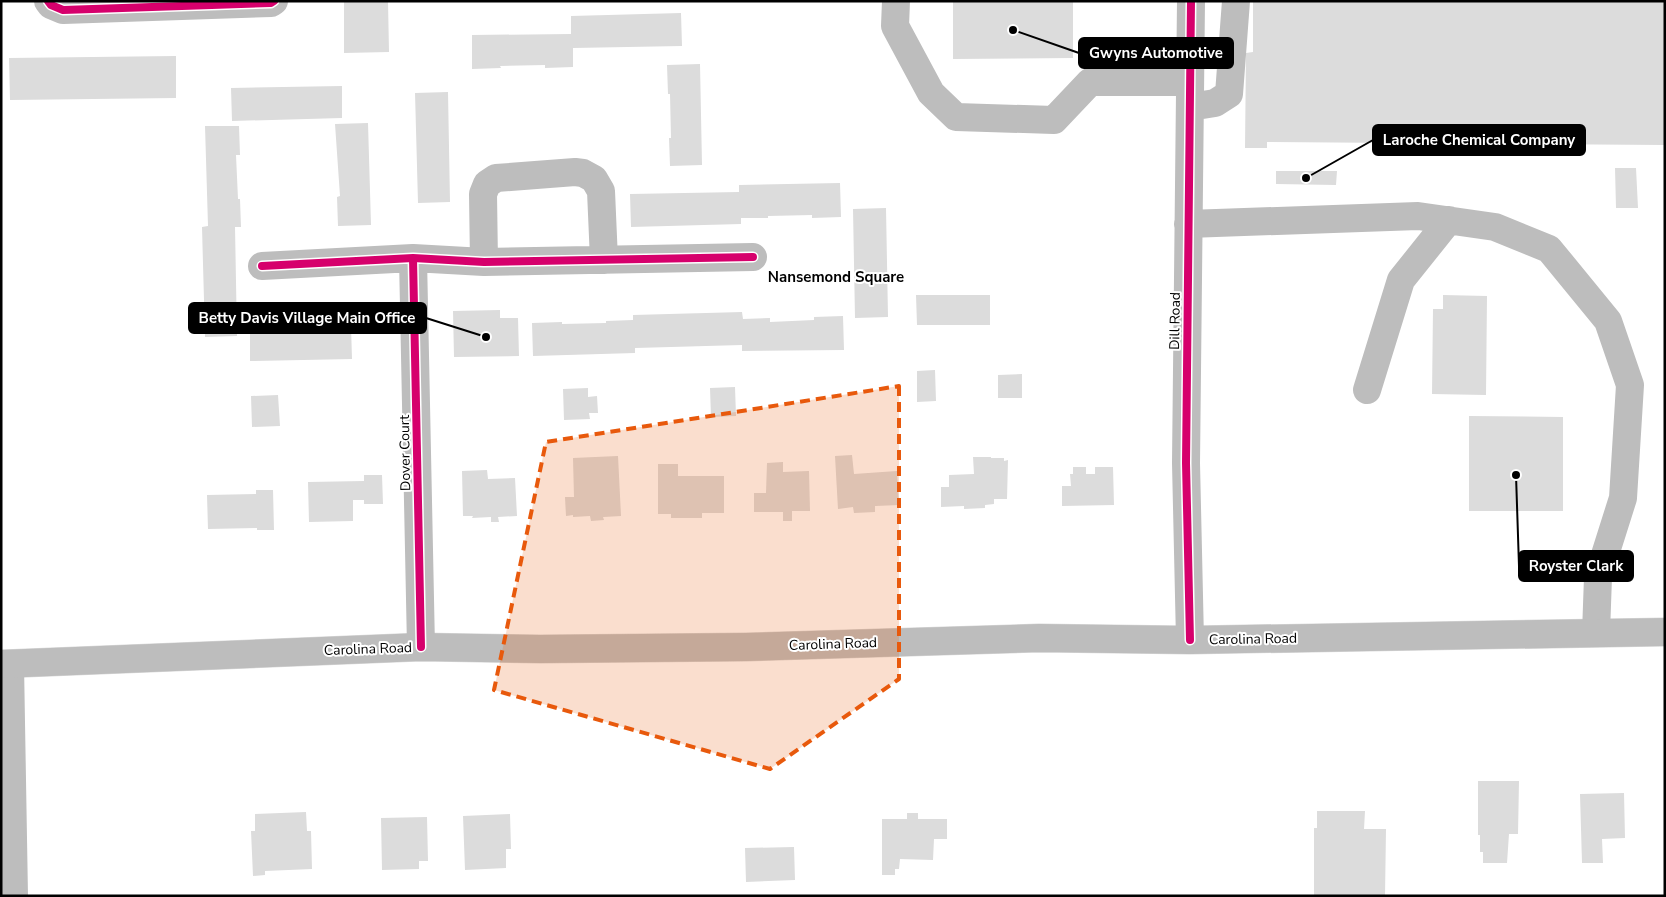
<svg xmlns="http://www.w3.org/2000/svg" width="1666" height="897" font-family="'Nunito Sans',sans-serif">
  <rect width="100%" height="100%" fill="#fff"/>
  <path fill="#dcdcdc" d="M344 1H388L389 52 344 53Z
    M953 1H1073V58L953 59Z
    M1253 1H1665V145L1267 142V148H1245L1246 53 1253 52Z
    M681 13 682 46 573 48V67L545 68V65L500 66 501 68 472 69V35L571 34V16Z
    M176 56V98L10 100 9 58Z
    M700 64 702 165 670 166 669 138H671L670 94H668L667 65Z
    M342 86V118L232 121 231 88Z
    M448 92 450 202 418 203 415 93Z
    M368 123 371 225 338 226 337 197 340 196 335 124Z
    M205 126H239L240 155H236L238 199H240L241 227H235L237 336 205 337 202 227 208 226Z
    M1615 168H1636L1638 208H1616Z
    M1276 171H1337L1336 185 1276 184Z
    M840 183 841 217 812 218V215L768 216V218H741V224L631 227 630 194 739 192V185Z
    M886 208 888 317 855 318 853 209Z
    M916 295H990V325H917Z
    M1443 295 1487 296 1486 395 1432 394 1433 309H1443Z
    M500 310V318H518L519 356 454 357 453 311Z
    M742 312 743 319 770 318V322L814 320V317L843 316 844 350 742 351V345L635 348V353L533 356 532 323 562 322V324L606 323V321L633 320V315Z
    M351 326 352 359 250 361V328H279L278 330Z
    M935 370 936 401 917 402V371Z
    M1022 374V398H998V375Z
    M735 387 736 416 711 417 710 388Z
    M588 388V397L597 396 598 413H589L590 419 564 420 563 389Z
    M278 395 280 426 252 427 251 396Z
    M1469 416 1563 417V511H1469Z
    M852 455 854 474 897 471 899 505 875 506V512L854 513 853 507 838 509 835 456Z
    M618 456 621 516 603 517 604 520 591 521 590 516 573 517V515L566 516 565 497H574L573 458Z
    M973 457H991V458H1004V461L1008 460 1007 499H994V504L985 505V508L964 509V506L941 507V487H949V475L974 474Z
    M783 462V472L809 471 810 511H792V521H783V512H754V493H766L767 463Z
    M658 464H678V476H724V513H702V518H671V514H658Z
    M1073 467H1086V474H1095V467H1113L1114 505 1062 506V486H1071L1070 474H1073Z
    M487 470 488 479 515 478 517 516 498 517 499 522H491V517L472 518 473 516H463L462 471Z
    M364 475H382L383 504H364V500H353V521L309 522 308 482 364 481Z
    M256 490H273L274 530H257V528L208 529 207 495 256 494Z
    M1478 781H1519L1518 834H1509L1507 863H1483V852H1480V835H1478Z
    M1624 793 1625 838 1602 839 1603 863H1582L1580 794Z
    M1317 811H1365L1364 829H1386L1385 896H1314V828H1317Z
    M306 812 307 831H311L312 869 265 871V875L253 876 251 831H255V814Z
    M907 813H918V819H947V839H934L933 860 900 859 899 869H895V875H882V819H907Z
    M510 814 511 849H506V868L465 870 463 816Z
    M427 817 428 861H419V869L382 870 381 818Z
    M794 847 795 880 746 882 745 848Z"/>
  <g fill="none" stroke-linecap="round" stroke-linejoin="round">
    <defs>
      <path id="major" d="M1 664 421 647 540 649 746 647 1039 638 1190 640 1665 632"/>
    </defs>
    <use href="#major" stroke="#dbdbdb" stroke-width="29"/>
    <path stroke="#bdbdbd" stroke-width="28" d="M48 1 51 5 63 10 271 3 274 1
      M896 1 895 26 931 93 956 117 1054 120 1090 82H1190
      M1190 107 1215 103 1229 94 1236 1
      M1188 224 1418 216 1495 227 1549 249 1608 321 1630 385 1623 498 1598 577 1596 633
      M413 258 421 647
      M484 262 483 194 487 184 496 178 575 172 583 173 594 179 601 191 604 260
      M262 266 413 258 484 262 753 257
      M1367 390 1401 280 1449 220
      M1190 640 1186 463 1191 1
      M10 664 14 896"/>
    <use href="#major" stroke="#bdbdbd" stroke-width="28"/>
    <defs>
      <path id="cycleway" d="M48 1 51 5 63 10 271 3 274 1
        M413 258 421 647
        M262 266 413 258 484 262 753 257
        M1190 640 1186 463 1191 1"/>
    </defs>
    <use href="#cycleway" stroke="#fff" stroke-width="11"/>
    <use href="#cycleway" stroke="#d6006c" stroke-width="8"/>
  </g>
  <path fill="#e8590c" fill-opacity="0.2" stroke="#e8590c" stroke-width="4" stroke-dasharray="10 6" stroke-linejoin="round" d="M899 386V679L770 769 494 690 546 442Z"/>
  <g text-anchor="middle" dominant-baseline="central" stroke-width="4" stroke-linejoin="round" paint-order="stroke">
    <g font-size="14" fill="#000" stroke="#fff">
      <text transform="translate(1175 321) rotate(-89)">Dill Road</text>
      <text transform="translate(405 453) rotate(-91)">Dover Court</text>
      <text transform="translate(1253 639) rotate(-1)">Carolina Road</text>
      <text transform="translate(833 644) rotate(-2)">Carolina Road</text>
      <text transform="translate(368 649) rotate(-2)">Carolina Road</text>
    </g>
    <g font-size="15" font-weight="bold" fill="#000" stroke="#fff">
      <text x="836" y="277">Nansemond Square</text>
    </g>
  </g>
  <path fill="none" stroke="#000" stroke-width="2" d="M1013 30L1079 53M1306 178L1373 140M486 337L426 318M1516 475L1519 566"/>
  <g fill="#000" stroke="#fff" stroke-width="2">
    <circle cx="1013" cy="30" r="5"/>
    <circle cx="1306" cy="178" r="5"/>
    <circle cx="486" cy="337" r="5"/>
    <circle cx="1516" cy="475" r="5"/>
  </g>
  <g fill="#000" stroke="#000" stroke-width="2">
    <rect x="1079" y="38" width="154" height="30" rx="5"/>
    <rect x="1373" y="125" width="212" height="30" rx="5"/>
    <rect x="189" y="303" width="237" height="30" rx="5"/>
    <rect x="1519" y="551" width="114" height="30" rx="5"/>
  </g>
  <g font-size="15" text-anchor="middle" font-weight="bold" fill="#fff">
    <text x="1156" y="58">Gwyns Automotive</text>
    <text x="1479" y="145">Laroche Chemical Company</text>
    <text x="307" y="323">Betty Davis Village Main Office</text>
    <text x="1576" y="571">Royster Clark</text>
  </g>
  <rect width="1666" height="897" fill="none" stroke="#000000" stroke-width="5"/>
</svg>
